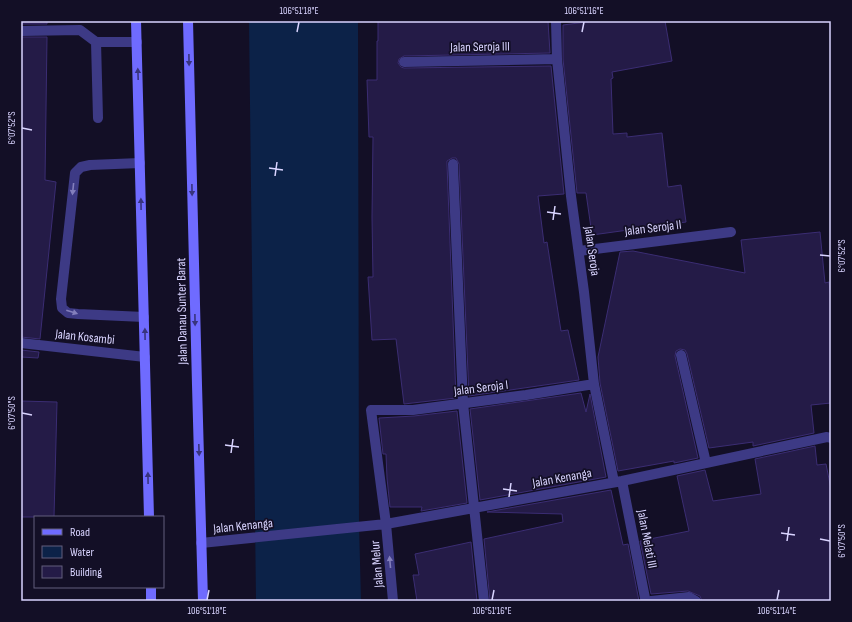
<svg xmlns="http://www.w3.org/2000/svg" width="852" height="622" font-family="'Sofia Sans Condensed',sans-serif">
  <rect width="100%" height="100%" fill="#130f26"/>
  <path fill="#0c2248" d="M249 21H358L359 524 361 601H256Z"/>
  <path fill="#241b47" stroke="#3b2d73" d="M21 21H47V24H21Z
    M378 21H548L550 53 404 56 399 59 398 63 401 67 404 68 551 66 564 194 538 196 544 243 547 242 561 331 568 330 579 380 469 396 459 164 456 158H452L447 161V164L456 398 404 404 396 339 372 340 368 277H373L372 217 373 137H369L367 80H377V41H378Z
    M594 21H665L672 61 612 72 613 78 611 79 613 134 627 133V137L662 133 668 187 681 185 686 222 592 235 586 193H577L563 59V25Z
    M21 37H47L45 180 56 182 40 339 21 337Z
    M820 232 825 283 829 282 831 299V403L811 405 814 433 753 446V442L709 448 687 354 685 350 680 349 676 351 675 356 698 458 674 463V461L618 471 600 383 598 357 620 252 633 251 745 273 741 240Z
    M21 350 39 352 38 358 21 357Z
    M581 393 586 412 590 394 606 477 480 500 470 409Z
    M21 401 57 402 54 517H21Z
    M457 411 467 503 421 511 422 507H390L387 478 386 454H383L379 418 414 416Z
    M815 446 817 465 826 464 831 489V601H702L700 596 688 591 651 594 640 541 689 531 677 476 705 470 713 501 761 494 755 459Z
    M611 490 623 545 628 544 639 601H490L484 539 563 522 562 514 487 512Z
    M471 542 477 601H417L413 575H419L415 554Z"/>
  <g fill="none" stroke-linecap="round" stroke-linejoin="round">
    <path stroke="#3d3a85" stroke-width="10" d="M21 31 80 30 96 42H137
      M96 42 98 118
      M140 163 90 165 81 167 75 173 61 299 62 308 68 313 78 314 144 317"/>
    <path stroke="#3d3a85" stroke-width="10" d="M556 21 557 59 571 196 584 292 594 384 614 482
      M404 62 557 59
      M453 164 463 403 484 601
      M579 251 731 232
      M21 343 145 357
      M681 355 706 463
      M622 481 645 598 647 601
      M201 543 386 524 622 481 827 437 831 438
      M393 601 386 524 371 410H413L526 395 594 384
      M651 601 689 597 696 601"/>
    <path stroke="#6f6bff" stroke-width="10" d="M136 21 149 517
      M188 21 197 385 203 601
      M151 587V601"/>
  </g>
  <defs><path id="oneway-solid" d="M-6-.8H1V-3.2L6.5 0L1 3.2V.8H-6Z"/></defs>
  <g fill="#38347d">
    <use href="#oneway-solid" transform="translate(189 60) rotate(89)"/>
    <use href="#oneway-solid" transform="translate(138 74) rotate(-92)"/>
    <use href="#oneway-solid" transform="translate(192 190) rotate(89)"/>
    <use href="#oneway-solid" transform="translate(141 204) rotate(-91)"/>
    <use href="#oneway-solid" transform="translate(195 320) rotate(89)"/>
    <use href="#oneway-solid" transform="translate(145 334) rotate(-91)"/>
    <use href="#oneway-solid" transform="translate(199 450) rotate(88)"/>
    <use href="#oneway-solid" transform="translate(148 478) rotate(-91)"/>
  </g>
  <g fill="#837fbc">
    <use href="#oneway-solid" transform="translate(73 189) rotate(96)"/>
    <use href="#oneway-solid" transform="translate(72 312) rotate(18)"/>
    <use href="#oneway-solid" transform="translate(390 562) rotate(-95)"/>
  </g>
  <path fill="none" stroke="#d9d4ff" stroke-width="1.5" d="M297 32 299 22M582 32 584 22M22 128 32 130M269 168 283 170M275 176 277 162M547 212 561 214M553 220 555 206M820 255 830 256M22 413 32 415M225 445 239 447M231 453 233 439M503 489 517 491M509 497 511 483M781 533 795 535M820 539 830 541M787 541 789 527M207 600 209 590M492 600 494 590M777 600 779 590"/>
  <g text-anchor="middle" dominant-baseline="central" stroke-width="3.5" stroke-linejoin="round" paint-order="stroke">
    <g font-size="13" fill="#d9d4ff" stroke="#130f26">
      <text transform="translate(480 47) rotate(-1)">Jalan Seroja III</text>
      <text transform="translate(653 228) rotate(-7)">Jalan Seroja II</text>
      <text transform="translate(592 251) rotate(82)">Jalan Seroja</text>
      <text transform="translate(182 311) rotate(-91)">Jalan Danau Sunter Barat</text>
      <text transform="translate(85 337) rotate(6)">Jalan Kosambi</text>
      <text transform="translate(481 388) rotate(-7)">Jalan Seroja I</text>
      <text transform="translate(562 478) rotate(-10)">Jalan Kenanga</text>
      <text transform="translate(243 526) rotate(-6)">Jalan Kenanga</text>
      <text transform="translate(647 539) rotate(79)">Jalan Melati III</text>
      <text transform="translate(377 564) rotate(-95)">Jalan Melur</text>
    </g>
  </g>
  <rect width="852" height="622" fill="none" stroke="#130f26" stroke-width="44"/>
  <rect x="34" y="516" width="130" height="72" fill="#130f26" stroke="#625e7d"/>
  <rect x="42" y="529" width="20" height="6" fill="#6f6bff" stroke="#625e7d"/>
  <text x="70" y="536" font-size="12" fill="#d9d4ff">Road</text>
  <rect x="42" y="546" width="20" height="12" fill="#0c2248" stroke="#625e7d"/>
  <text x="70" y="556" font-size="12" fill="#d9d4ff">Water</text>
  <rect x="42" y="566" width="20" height="12" fill="#241b47" stroke="#625e7d"/>
  <text x="70" y="576" font-size="12" fill="#d9d4ff">Building</text>
  <rect x="22" y="22" width="808" height="578" fill="none" stroke="#d9d4ff" stroke-width="1.5"/>
  <g font-size="10" text-anchor="middle" fill="#d9d4ff">
    <text x="299" y="14">106°51'18"E</text>
    <text x="584" y="14">106°51'16"E</text>
    <text transform="translate(11 128) rotate(-90)" y="4">6°07'52"S</text>
    <text transform="translate(841 256) rotate(-90)" y="4">6°07'52"S</text>
    <text transform="translate(11 413) rotate(-90)" y="4">6°07'50"S</text>
    <text transform="translate(841 541) rotate(-90)" y="4">6°07'50"S</text>
    <text x="207" y="614">106°51'18"E</text>
    <text x="492" y="614">106°51'16"E</text>
    <text x="777" y="614">106°51'14"E</text>
  </g>
</svg>
